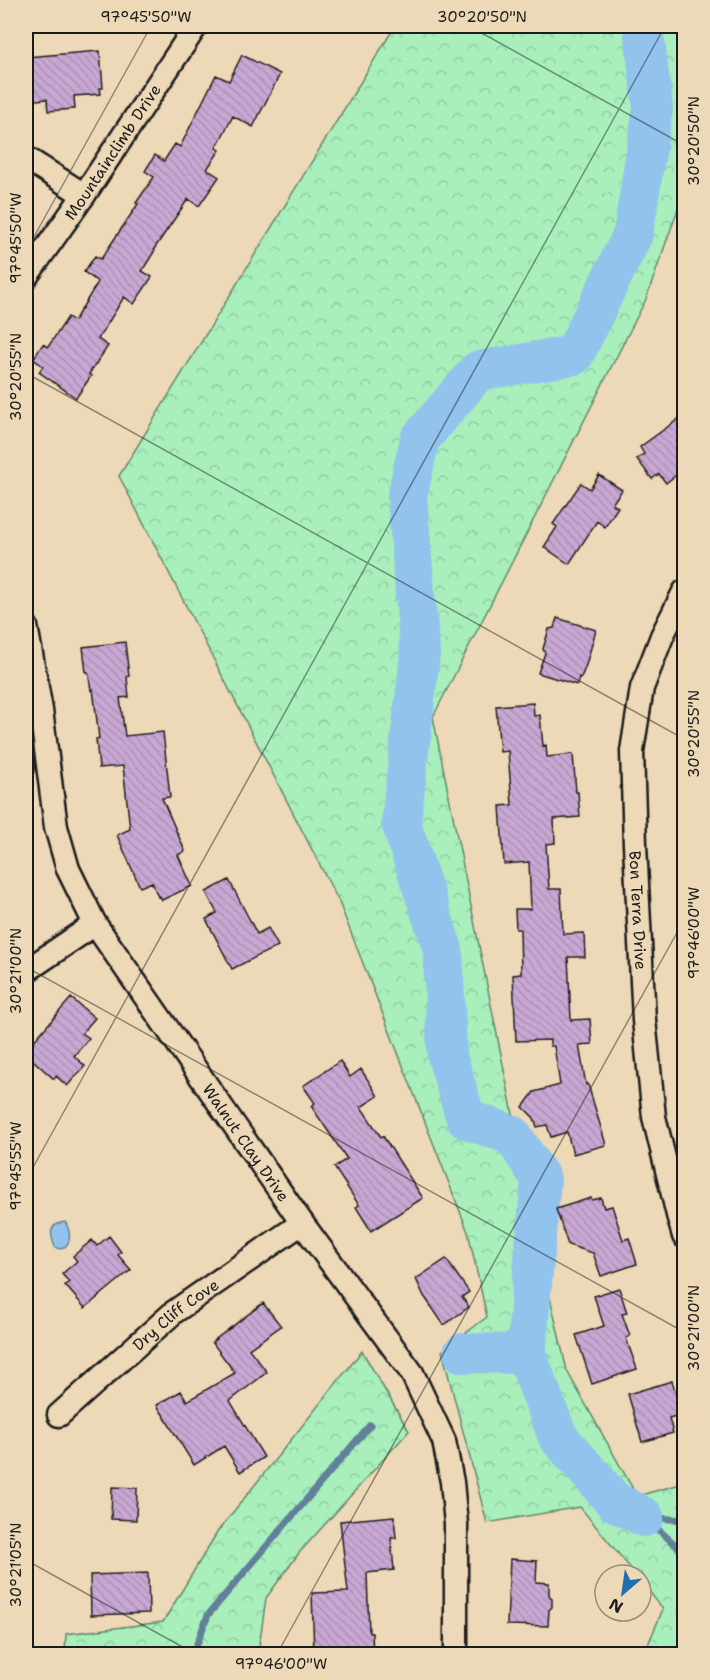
<svg xmlns="http://www.w3.org/2000/svg" width="710" height="1680" font-family="'Shantell Sans',sans-serif">
  <defs>
    <pattern id="forest-crowns" width="20" height="18" patternUnits="userSpaceOnUse" patternTransform="scale(1.5)"><rect width="20" height="18" fill="#a8efbc"/><path d="M2 6a3 3 0 1 1 6 0M12 15a3 3 0 1 1 6 0" fill="none" stroke="#90cca1"/></pattern>
    <pattern id="building-back-hatch" width="6" height="6" patternUnits="userSpaceOnUse" patternTransform="scale(1.5)"><rect width="6" height="6" fill="#c8a8d3"/><path d="M-1 5l2 2M0 0l6 6M5-1l2 2" fill="none" stroke="#ab90b5"/></pattern>
  </defs>
  <rect width="100%" height="100%" fill="#edd9b7"/>
  <filter id="ink" filterUnits="userSpaceOnUse"><feTurbulence type="fractalNoise" baseFrequency=".0167" numOctaves="2"/><feDisplacementMap in="SourceGraphic" scale="12" xChannelSelector="R" yChannelSelector="G"/><feConvolveMatrix kernelMatrix="1 2 1 2 8 2 1 2 1" color-interpolation-filters="sRGB"/></filter>
  <g filter="url(#ink)">
    <path fill="url(#forest-crowns)" stroke="#62866c" stroke-width="1.5" d="M395 26H684V192L646 299 433 717 549 1293 567 1371 637 1496 684 1483V1654H644L663 1609 641 1581V1575H636L580 1507 487 1523 442 1351 487 1317 468 1232 339 902 119 476Z
      M362 1351 409 1431 299 1553 266 1598 258 1654H65L66 1634 163 1622 218 1531Z"/>
    <path fill="#91c3ed" stroke="#628099" stroke-width="1.5" d="M64 1222 66 1223C71 1234 72 1245 60 1249L55 1247C50 1234 48 1225 64 1222Z"/>
    <g fill="none" stroke-linecap="round" stroke-linejoin="round">
      <path stroke="#628099" stroke-width="7" d="M644 1517 679 1548 684 1558
        M645 1517 684 1520
        M193 1654 208 1615 370 1425"/>
      <path stroke="#91c3ed" stroke-width="40" d="M463 1353 526 1354 541 1179 512 1135 466 1119 447 1056 443 950 401 823 420 655 407 496 420 439 478 371 574 355 633 234 653 108 643 26
        M526 1354 558 1437 615 1502 644 1517"/>
    </g>
    <path fill="url(#building-back-hatch)" stroke="#1c1c1c" stroke-width="1.5" d="M100 51 103 88H100L101 94 74 96 75 109 48 111 47 99 26 101V57Z
      M242 55 280 74 253 127 233 116 216 148 220 150 207 169 219 177 199 206 188 199 154 249 155 250 142 271 152 277 134 304 124 297 98 339 108 346 89 374 91 376 76 398 39 372 43 366 33 359 43 344 48 347 68 317 74 321 98 282 84 272 95 256 101 259 138 204 136 203 154 177 145 171 155 155 164 161 175 144 180 147 216 75 229 81Z
      M684 415V469L666 483 659 474 652 479 637 459 644 454 640 447Z
      M599 475 622 490 612 504 618 507 605 527 597 521 569 564 544 547 557 527 553 524 581 483 590 489Z
      M557 618 596 630 586 665 581 678 579 677 577 685 538 673 545 653 543 649 549 629 554 628Z
      M125 642 129 676 127 677 129 697 120 698 125 736 163 732 170 797 162 798 185 851 178 855 192 886 162 900 160 896 158 897 152 882 140 887 117 835 130 829 123 766 99 768 96 739 99 738 93 689 91 690 88 672H86L83 647Z
      M533 703 534 716 540 715 543 746 546 745 547 757 573 754 576 792H578L580 817 554 819 555 843 546 844 549 889H561L563 934 584 933 585 957H568L571 1020 590 1019 592 1044 579 1045 586 1085 588 1084 606 1145 573 1154 567 1132 551 1137 547 1125 537 1127 534 1118 523 1107 534 1092 560 1085 554 1046H550V1040L516 1041 513 975 521 974 520 929H516L515 909H531L529 862 504 864 500 806 512 805 508 751 500 752 496 706Z
      M229 880 257 934 268 928 278 946 232 969 206 919 217 913 206 892Z
      M71 998 95 1018 82 1033 89 1038 74 1056 85 1066 67 1086 56 1076 54 1079 26 1054V1050Z
      M340 1061 350 1077 361 1069 378 1096 361 1107 381 1137 383 1136 423 1198 371 1231 356 1207 359 1205 334 1167 347 1159 311 1106 315 1103 303 1086Z
      M591 1198 592 1200 601 1198 604 1208 612 1206 623 1240 629 1238 637 1264 601 1276 593 1253 568 1245 556 1209Z
      M109 1236 121 1252 118 1255 131 1270 85 1308 65 1285 69 1282 62 1274 77 1261 73 1256 92 1240 97 1246Z
      M446 1259 469 1292 462 1297 469 1307 444 1325 424 1296 416 1279Z
      M619 1288 627 1313 622 1314 630 1336 626 1338 637 1369 592 1384 576 1335 604 1326 594 1296Z
      M263 1303 281 1326 249 1349 267 1372 230 1401 264 1457 240 1472 224 1446 194 1465 157 1405 181 1391 187 1401 235 1373 212 1342Z
      M672 1381 682 1414 669 1418 673 1433 642 1442 628 1394Z
      M112 1487 137 1488 136 1520 111 1519Z
      M394 1516 396 1538H391L394 1570 367 1573 369 1633H372L373 1654H314L312 1593 348 1592 340 1521Z
      M510 1559 537 1561 536 1582 549 1583V1595L552 1599V1607L549 1610 548 1626 507 1625Z
      M148 1573 149 1613 91 1615 90 1575Z"/>
    <g fill="none" stroke-linecap="round" stroke-linejoin="round">
      <defs>
        <g id="minor">
          <path d="M26 158 84 195"/>
          <path id="s1" d="M26 277 84 195 196 26"/>
          <path id="s2" d="M684 592 662 636 642 688 632 751 635 845 644 1020 654 1117 678 1215 684 1236"/>
          <path id="s3" d="M26 626 41 710 56 827 68 869 95 924 302 1223 412 1373 444 1441 452 1482 456 1524V1654"/>
          <path d="M26 971 95 924"/>
          <path id="s4" d="M59 1415 174 1312 302 1223"/>
        </g>
      </defs>
      <use href="#minor" stroke="#1c1c1c" stroke-width="27"/>
      <use href="#minor" stroke="#edd9b7" stroke-width="22"/>
    </g>
  </g>
  <path fill="none" stroke="#1c1c1c" stroke-width="1.5" stroke-opacity="0.45" d="M469 26 684 145M26 251 151 26M26 373 684 739M26 967 684 1332M26 1180 665 26M26 1560 195 1654M277 1654 684 920"/>
  <g text-anchor="middle" dominant-baseline="central" stroke-width="6" stroke-linejoin="round" paint-order="stroke">
    <g font-size="16" fill="#1c1c1c" stroke="#edd9b7">
      <text stroke="none"><textPath href="#s1" startOffset="152">Mountainclimb Drive</textPath></text>
      <text stroke="none"><textPath href="#s2" startOffset="328">Bon Terra Drive</textPath></text>
      <text stroke="none"><textPath href="#s3" startOffset="574">Walnut Clay Drive</textPath></text>
      <text stroke="none"><textPath href="#s4" startOffset="154">Dry Cliff Cove</textPath></text>
    </g>
  </g>
  <rect width="710" height="1680" fill="none" stroke="#edd9b7" stroke-width="66"/>
  <g transform="translate(623 1593) rotate(209)"><circle r="28" fill="#edd9b7" stroke="#998d79" stroke-width="1.5"/>
  <path d="M0-4.5L10 22L0 15L-10 22Z" fill="#1f6fb2"/>
  <text y="-9" font-size="16" font-weight="bold" text-anchor="middle" fill="#1c1c1c">N</text>
  </g>
  <rect x="33" y="33" width="644" height="1614" fill="none" stroke="#1c1c1c" stroke-width="2"/>
  <g font-size="15" text-anchor="middle" fill="#1c1c1c">
    <text x="146" y="22">97°45'50"W</text>
    <text x="482" y="22">30°20'50"N</text>
    <text transform="translate(694 141) rotate(-90)" y="5">30°20'50"N</text>
    <text transform="translate(16 238) rotate(-90)" y="5">97°45'50"W</text>
    <text transform="translate(16 377) rotate(-90)" y="5">30°20'55"N</text>
    <text transform="translate(694 734) rotate(-90)" y="5">30°20'55"N</text>
    <text transform="translate(694 933) rotate(-90)" y="5">97°46'00"W</text>
    <text transform="translate(16 971) rotate(-90)" y="5">30°21'00"N</text>
    <text transform="translate(16 1166) rotate(-90)" y="5">97°45'55"W</text>
    <text transform="translate(694 1328) rotate(-90)" y="5">30°21'00"N</text>
    <text transform="translate(16 1565) rotate(-90)" y="5">30°21'05"N</text>
    <text x="281" y="1669">97°46'00"W</text>
  </g>
</svg>
